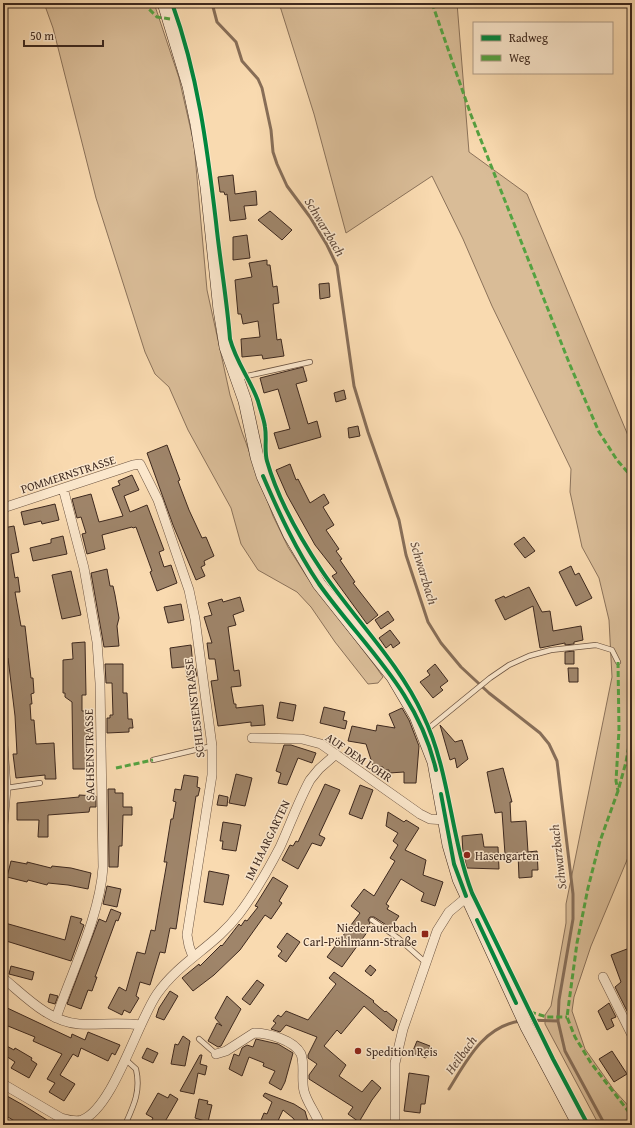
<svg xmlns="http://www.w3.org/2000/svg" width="635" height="1128" font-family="'Gentium Book Plus',serif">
  <rect width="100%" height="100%" fill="#f9dab0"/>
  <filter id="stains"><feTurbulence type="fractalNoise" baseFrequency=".005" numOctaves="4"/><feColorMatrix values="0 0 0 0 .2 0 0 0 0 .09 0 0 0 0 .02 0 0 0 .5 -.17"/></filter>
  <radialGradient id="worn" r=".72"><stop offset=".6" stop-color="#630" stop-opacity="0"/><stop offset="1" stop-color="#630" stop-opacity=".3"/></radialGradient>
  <path fill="#d9bc97" stroke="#8b725a" d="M44 3H154L179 78 194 144 207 290 230 395 242 432 273 516 288 547 307 577 376 667 383 677 378 683 368 684 335 642 311 607 297 592 258 570 241 544 231 508 188 430 169 387 155 374 145 352 96 198 53 28Z
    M279 3H457L469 152 527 194 632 445V848L591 946 574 997 572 1011 585 1049 614 1090 632 1110V1125H599L545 1024V1015L551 1006 566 923V904L612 677 609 620 599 578 582 547 570 492 571 469 492 306 463 239 432 176 346 233 314 114Z"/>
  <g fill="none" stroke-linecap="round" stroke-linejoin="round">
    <path stroke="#876e58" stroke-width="3" d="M212 3 217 22 236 42 242 61 258 79 262 88 271 130 273 152 277 164 287 186 310 217 327 245 337 266 354 386 368 432 399 520 406 555 428 622 441 643 461 667 489 693 540 733 549 744 557 761 573 894V919L559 1000 558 1021 565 1051 605 1125
      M527 1020 558 1021
      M449 1089C467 1060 483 1027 520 1021"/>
  </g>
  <path fill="#9f856a" stroke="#3d281e" d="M233 175 235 194 256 191 257 205 244 206 246 219 230 221 227 194 225 195 224 192H220L218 177Z
    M270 211 292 230 282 240 258 220Z
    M247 235 250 258 233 260V237Z
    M267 260V265H270L273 287 277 286 279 303 273 304 277 340 281 339 284 356 263 359 262 355 242 357 241 339 260 337 258 321 243 324 241 314H238L235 280 252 277 249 263Z
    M329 283 330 297 320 299 319 284Z
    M303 367 307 381 296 384 308 424 317 421 321 437 279 449 274 433 290 429 278 389 264 393 260 378Z
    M344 390 346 399 336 402 334 393Z
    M358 426 360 436 349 438 348 428Z
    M167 445 180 480 178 481 189 510 202 538 206 537 214 556 204 561 205 565 201 567 205 576 196 580 173 525 147 453Z
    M290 464 296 480 298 479 310 503 324 494 329 503 323 507 334 525 326 530 339 549 336 551 342 559 340 560 355 582 353 583 378 615 367 624 332 576 337 573 315 545 287 495 276 470Z
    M132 475 139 490 124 496 130 512 147 505 164 550 159 552 164 567 171 565 177 583 157 591 150 572 152 571 136 527 133 528 132 527 102 535 105 549 87 554 82 534 86 533 81 517 77 518 72 499 91 494 99 522 123 516 112 488 120 485 118 481Z
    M55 504 59 520 42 524 41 521 24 525 21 512Z
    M14 526 19 552 11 554 15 578 18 577 20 592H15L21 626H25L31 678H33L34 693 31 694 32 704H30L31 720H34L36 744 54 743 56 779H45V775L16 778 13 754H17L15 716 8 658H3V648H7L3 620V528Z
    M63 536 67 554 33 561 30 548 51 543V539Z
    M524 537 535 551 525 558 514 544Z
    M571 566 575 575 579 573 592 598 576 606 559 572Z
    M107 569 110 586H113L115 595 119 618 117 626 119 646 104 647 91 573Z
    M71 571 81 615 62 619 52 575Z
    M529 587 542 612 550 611 553 631 581 626 583 640 574 642V644L565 645V643L540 648 533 606 505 620 495 600 504 596 505 598Z
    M240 597 244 611 233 615 236 625 228 627 234 671 239 670 241 686 231 687 234 704H236V708L263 705 265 725 251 726V722L218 726 211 681 218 680 215 659H209L207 643H212L204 617 212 615 208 603 222 599 223 602Z
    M181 604 184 620 168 623 164 607Z
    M388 611 394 620 381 629 375 620Z
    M390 630 400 643 393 648 391 644 386 648 379 638Z
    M85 642 86 695H82V711H88L89 769H73L72 702 65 697V693H63V660L73 659 72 643Z
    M191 645 193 666 172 668 170 648Z
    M574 651V664H565V652Z
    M105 664H123V693H127L128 719H132L133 728H129V732L107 733V718H110V715H113L112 683H106Z
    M435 664 448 681 440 687 443 690 433 698 420 682 430 675 427 671Z
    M195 668 197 676 187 677 186 669Z
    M568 668H578V682H569Z
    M280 702 296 705 293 721 277 718Z
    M324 707 345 712 343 720 347 721 345 729 320 723Z
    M402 708 409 720 419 746 416 783H404V772L389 773V770H383V767L373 766 366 744 348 741 352 726 376 731 377 725 395 728 389 714Z
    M440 725 455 742 462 740 468 759 457 768 455 758 450 760Z
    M284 745H291L316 753 312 763 298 758 287 785 278 783 281 773 276 771Z
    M503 768 512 802H510L511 822 526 821 528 852 537 851 538 870H532V877L519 878 518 853 505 854 502 812 495 813 487 772Z
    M236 774 252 778 245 806 229 803Z
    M184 775 198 777 197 787 200 788 198 796H196L176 929 170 928 165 953 160 952 150 985 140 982 136 996 139 998 130 1013 124 1010 122 1015 108 1008 119 987 126 991 137 952 145 954 151 930 155 931 167 862H164L171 819H173L176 802 173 801 175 789 181 790Z
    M325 784 340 790 319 835 325 838 321 846 312 843 298 869 282 860 290 845 293 846 296 841 298 842Z
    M360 785 373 790 362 819 349 814Z
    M108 789H115V793H123V807H132V815H123L122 846H119L118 867H109Z
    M79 795 96 796V807H90L89 812 48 815V837H38L39 820H17V803L79 797Z
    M219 795 228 797 227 806 217 805Z
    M388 812 404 822 406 820 419 828 405 850 426 860 423 875 443 882 435 906 421 901 424 893 401 879 386 904 389 906 387 909 399 916 391 928 374 917H370L368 920 370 923 366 930 368 931 342 967 327 957 360 913 351 906 364 889 374 896 395 861 390 858 398 845 393 841 398 833 386 826Z
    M223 822 241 825 236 851 222 849 223 841H220Z
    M482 834 484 847H498L499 869 467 868 463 853 462 836Z
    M11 861 27 864V862L51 868 52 866 71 868 91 873 88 889 68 885 48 883 47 885 28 880 27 882 7 877Z
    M209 871 229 875 223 905 204 902Z
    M273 877 288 886 279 901 282 903 271 919 265 915 240 950 214 975 193 991 182 978 199 964 200 966 221 945 222 946 239 924 241 926 245 920 247 921 258 907 255 906Z
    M107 886 121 889 117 907 103 904Z
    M111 909 121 913 118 921 116 920 95 977H97L92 991 88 990 81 1009 67 1004 99 919 106 922Z
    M71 916 82 919 80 923 84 925 71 961 3 940 5 923 65 940Z
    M287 933 300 942 286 962 278 956 282 951 277 947Z
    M627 949 632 963V1009L627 1011 615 987 621 982 611 955Z
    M370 965 376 970 371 976 365 971Z
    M11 966 34 972 32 980 9 974Z
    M334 972 374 1001 373 1002 385 1012 386 1011 397 1020 393 1031 364 1006 341 1034 337 1030 324 1046 346 1065 339 1076 362 1092 372 1080 381 1088 372 1100 359 1122 348 1114 353 1107 309 1079V1075L317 1064 308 1058V1055L317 1037 286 1025 280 1032 271 1029 276 1023 273 1021 278 1015 281 1017 286 1011 308 1020 336 984 329 978Z
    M257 980 264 985 250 1005 242 999Z
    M170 991 178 996 164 1020 156 1017 159 1008Z
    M50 994 58 996 55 1004 48 1002Z
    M227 996 241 1009 221 1046 218 1047 208 1041 217 1023 222 1026 215 1018Z
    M609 1003 616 1017 611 1019 614 1026 607 1030 598 1011Z
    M3 1006 71 1038 72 1034 85 1040 88 1032 120 1045 115 1055 112 1053 108 1061 81 1048 78 1057 73 1054 60 1075 75 1084 64 1101 49 1092 55 1083 47 1079 62 1054 33 1041 35 1037 3 1024Z
    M183 1036 190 1041 185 1066 171 1064 175 1044 178 1045Z
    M256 1039 278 1044 293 1053 285 1082 281 1090 269 1083 275 1071 263 1066 264 1063 249 1057 242 1076 229 1069 234 1054 239 1056 242 1048 247 1045 253 1047Z
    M417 1041 430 1046 426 1058 412 1053Z
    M3 1044 14 1050 15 1048 32 1058 31 1060 37 1064 29 1078 11 1068 15 1062 3 1054Z
    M147 1048 158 1053 153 1063 142 1058Z
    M612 1051 627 1074 614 1082 599 1059Z
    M200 1055H202L200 1064 207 1066 205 1075 198 1073 194 1094 180 1091Z
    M409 1073 429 1076 425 1104H421L420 1113 404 1111Z
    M158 1093 168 1098 170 1094 178 1099 163 1125H149L153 1118 146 1114Z
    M265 1093 294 1104 305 1111 309 1125H298L293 1118 283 1110 276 1125H259L264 1113 267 1114 272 1102 263 1096Z
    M7 1096 23 1105 55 1125H21L3 1114V1103Z
    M199 1099 208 1101 207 1104 212 1105 208 1122 195 1118Z"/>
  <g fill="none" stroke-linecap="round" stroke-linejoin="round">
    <defs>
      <path id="lane" d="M238 378 310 362
        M424 732 490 678 509 665 529 656 551 650 596 645 612 650 618 662
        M153 760 212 746
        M6 788 40 783
        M372 920 398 938 426 963
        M199 1039 216 1054
        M125 1059 136 1069C141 1091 134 1105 125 1125"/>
      <path id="street" d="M3 508 133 465 140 464 158 500 189 590 195 619 212 746V775L187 935 189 946 193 957
        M252 738 302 739 321 744 420 814 430 819 445 820
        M3 745 6 788 3 825
        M603 977 632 1035
        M3 978C25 996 49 1022 79 1024 100 1025 120 1022 141 1025
        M56 1018C72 971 100 916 103 867L100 683 97 642 84 568 63 488
        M216 1054 226 1051 254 1033C268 1033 294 1040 301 1054 305 1065 301 1079 304 1091 307 1103 316 1113 320 1125
        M3 1084 61 1118C68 1120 75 1122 82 1120 113 1108 137 1023 157 994 180 961 215 946 239 914 255 893 268 870 280 847 290 825 298 802 310 780L319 769 336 754
        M395 1125V1063L403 1029 437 931 449 912 467 897"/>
      <path id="secondary" d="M164 3 189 86 197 124 207 187 220 310 226 347 245 401 257 457 263 476 290 535 319 584 393 677 416 716 434 762 449 845 459 879 527 1027 579 1125"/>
    </defs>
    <use href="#lane" stroke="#6c5442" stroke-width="6"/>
    <use href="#street" stroke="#6c5442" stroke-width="10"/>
    <use href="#secondary" stroke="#3d281e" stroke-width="14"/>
    <use href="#lane" stroke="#fbe7cc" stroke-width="4.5"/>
    <use href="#street" stroke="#fbe7cc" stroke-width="9"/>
    <use href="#secondary" stroke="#fbe7cc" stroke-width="13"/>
    <path stroke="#54a341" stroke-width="3" stroke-dasharray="6 3" stroke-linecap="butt" d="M143 3 157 17 170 19
      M432 3 471 115 570 365 599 432 617 460 632 477
      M618 662 619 730 616 781 618 791
      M632 729 626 762 618 791 600 841 588 888 577 943 567 1017 575 1037 591 1063 632 1116
      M116 768 153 760
      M530 1012 547 1017H567
      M326 1125H332"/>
    <defs>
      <path id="cycleway" d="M172 3C198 75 207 146 216 222 220 261 227 300 230 339 236 362 250 379 258 401 260 409 264 419 265 427 267 439 264 450 267 461 278 500 300 538 322 571 355 620 398 661 423 715 450 771 450 835 472 893L553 1059 588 1125
        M263 476C279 513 296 550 319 584 363 646 418 691 436 770
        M441 794 454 864 466 896
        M477 920 516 1003"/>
    </defs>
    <use href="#cycleway" stroke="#fbe7cc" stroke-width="6"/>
    <use href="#cycleway" stroke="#00873e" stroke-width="4"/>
  </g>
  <g fill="#8f2418" stroke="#fbe7cc" stroke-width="1.5">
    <circle cx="467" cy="855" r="4"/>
    <rect x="421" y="930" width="8" height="8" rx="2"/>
    <circle cx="358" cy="1051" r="4"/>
  </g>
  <g text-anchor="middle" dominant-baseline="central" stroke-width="3" stroke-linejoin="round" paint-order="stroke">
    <g font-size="12" fill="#3d281e" stroke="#fbe7cc">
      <text transform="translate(68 474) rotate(-18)">POMMERNSTRASSE</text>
      <text transform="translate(194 708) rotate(-97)">SCHLESIENSTRASSE</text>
      <text transform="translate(89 755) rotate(-91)">SACHSENSTRASSE</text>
      <text transform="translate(359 757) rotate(34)">AUF DEM LOHR</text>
      <text transform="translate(267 840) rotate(-64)">IM HAARGARTEN</text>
    </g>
    <g font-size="12" fill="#3d281e" stroke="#fbe7cc" text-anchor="start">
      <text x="475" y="855">Hasengarten</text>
      <text x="417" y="927" text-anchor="end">Niederauerbach<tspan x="417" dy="14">Carl-Pöhlmann-Straße</tspan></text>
      <text x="366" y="1051">Spedition Reis</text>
    </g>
    <g font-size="13" font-style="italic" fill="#624b3b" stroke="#fbe7cc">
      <text transform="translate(325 227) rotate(59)">Schwarzbach</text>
      <text transform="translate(424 573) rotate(73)">Schwarzbach</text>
      <text transform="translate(558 857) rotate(-97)">Schwarzbach</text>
      <text transform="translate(461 1055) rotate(-54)">Heilbach</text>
    </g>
  </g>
  <rect width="635" height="1128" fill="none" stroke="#f9dab0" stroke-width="16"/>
  <rect x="4" y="4" width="627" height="1120" fill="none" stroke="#3d281e" stroke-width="2"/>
  <rect x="8" y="8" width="619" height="1112" fill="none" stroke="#3d281e"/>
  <rect x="473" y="22" width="140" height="52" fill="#fbe7cc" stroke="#af9b86"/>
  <rect x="481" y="35" width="20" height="6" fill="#00873e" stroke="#af9b86"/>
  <text x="509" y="42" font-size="12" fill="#3d281e">Radweg</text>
  <rect x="481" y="55" width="20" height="6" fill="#54a341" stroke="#af9b86"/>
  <text x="509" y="62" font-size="12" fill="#3d281e">Weg</text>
  <path d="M24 40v6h79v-6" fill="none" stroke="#3d281e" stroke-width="2"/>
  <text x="30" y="40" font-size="12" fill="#3d281e" stroke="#fbe7cc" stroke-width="3" paint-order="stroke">50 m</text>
  <rect width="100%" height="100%" filter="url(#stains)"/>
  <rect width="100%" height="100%" fill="url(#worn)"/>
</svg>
